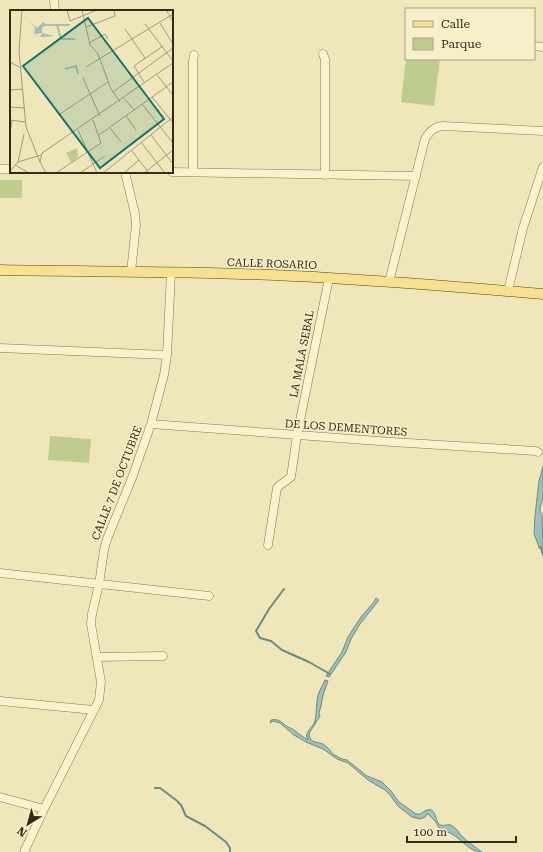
<svg xmlns="http://www.w3.org/2000/svg" width="543" height="852" font-family="'Roboto Serif',serif">
  <rect width="100%" height="100%" fill="#efe6ba"/>
  <path fill="#becd8e" d="M406 58 440 59 434 106 401 102Z
    M0 180H22V198H0Z
    M50 436 91 439 89 463 48 460Z"/>
  <path fill="#9fbfba" stroke="#678d88" d="M543 466V497L540 508V511L542 515 543 549 539 548 538 544 534 534 535 516 539 481Z
    M376 598 379 600 360 624 351 639 346 652 329 677 326 676 342 652 348 637 361 617 374 602Z
    M325 680 328 681 323 695 321 706 319 713 320 716 310 732 309 736 312 741 323 744 328 748 333 754 342 759 347 760 367 776 382 782 391 791 399 802 416 814H420C422 813 423 812 425 811 436 805 435 820 439 824 442 827 447 824 451 825 455 827 458 831 460 834 466 841 474 846 482 852 470 852 462 840 452 834 448 831 444 832 440 829 438 827 437 824 435 821 433 819 430 816 428 814L426 815 425 817 420 819 412 817 398 806 390 795 385 790 368 780 348 763 337 759 323 749 306 742 294 735 280 723 273 721 270 723 271 720C279 718 282 723 288 727 290 728 293 729 294 730 299 734 303 737 308 740 303 732 313 728 315 721 317 712 316 703 318 695 320 689 323 685 325 680Z"/>
  <g fill="none" stroke-linecap="round" stroke-linejoin="round">
    <path stroke="#678d88" stroke-width="2" d="M541 547 543 555
      M284 589 269 609 256 631 260 638 271 641 282 650 309 662 330 674
      M155 788H160L176 800 181 805 186 816 205 826 226 842 230 848V852"/>
    <defs>
      <path id="minor" d="M54 0 55 11
        M534 46 543 47
        M323 54 325 59V175
        M0 169H11
        M125 172 135 214 136 225 131 272
        M172 172 416 176
        M193 172V61L194 55
        M389 282 425 139C430 131 434 127 443 126L543 131
        M508 291 523 228 543 167
        M0 348 167 355
        M151 424 392 442 536 451 538 452
        M268 545 277 488 280 485 291 477 297 435 329 278
        M0 573 209 596
        M97 657 163 656
        M0 701 94 710
        M0 797 44 809
        M24 852 44 809 99 700 101 682 91 624 92 614 99 584 104 550 107 539 132 478 151 424 164 375 167 355 171 273"/>
      <path id="major" d="M0 270C110 272 220 271 329 278 401 282 472 288 543 294"/>
    </defs>
    <use href="#minor" stroke="#867554" stroke-width="9"/>
    <use href="#major" stroke="#534229" stroke-width="11"/>
    <use href="#minor" stroke="#faf2cd" stroke-width="8"/>
    <use href="#major" stroke="#f6e28e" stroke-width="10"/>
  </g>
  <g text-anchor="middle" dominant-baseline="central" stroke-width="3" stroke-linejoin="round" paint-order="stroke">
    <g font-size="11" fill="#342a1a" stroke="#f6efca">
      <text transform="translate(272 264) rotate(2)">CALLE ROSARIO</text>
      <text transform="translate(302 354) rotate(-79)">LA MALA SEBAL</text>
      <text transform="translate(346 428) rotate(4)">DE LOS DEMENTORES</text>
      <text transform="translate(117 483) rotate(-69)">CALLE 7 DE OCTUBRE</text>
    </g>
  </g>
  <g transform="translate(10 10)">
    <rect width="163" height="163" fill="#efe6ba"/>
    <path d="M67 138 68 147 61 152 56 143Z" fill="#becd8e"/>
    <path d="M20 12 27 18 33 12 36 15 32 18V23L45 26 30 27 32 23 24 24 25 18Z" fill="#9fbfba"/>
    <path fill="none" stroke="#9fbfba" stroke-width="2" d="M35 15H60M47 15 51 29H65M55 59 66 56 68 64"/>
    <path fill="none" stroke="#a49b7a" stroke-width="1" d="M12 0 9 41 16 117 30 152M57 0 60 11 87 0M72 0 80 35 88 44 101 79 110 92M156 0 163 11M150 13 163 34M135 14 163 51M76 17 105 6 104 0M115 19 135 48M79 33 95 24 98 29M0 52 11 58M76 57 163 4M147 65 163 85M73 68 90 106M134 72 124 56 153 36M0 80 13 79M103 82 163 38M142 87 163 113M114 88 124 100M132 94 163 133M0 97 15 98M50 104 98 72M116 106 126 120M0 110 16 112M100 118 111 132M68 120 87 163M0 123 2 111M89 125 163 72M141 125 163 154M131 132 154 162M122 141 139 163M8 152 31 145M5 155 19 163M0 161 8 152 14 124M36 163 30 152 32 143 163 53M46 163 91 133 83 110M70 163 95 146M93 163 163 107M114 163 129 150M134 163 163 140"/>
    <path fill="#0f766e" fill-opacity="0.15" stroke="#0f766e" stroke-width="2" d="M78 8 154 109 90 158 13 56Z"/>
    <rect width="163" height="163" fill="none" stroke="#342a1a" stroke-width="2"/>
  </g>
  <rect x="405" y="8" width="130" height="52" fill="#f6efca" stroke="#a8a084"/>
  <rect x="413" y="21" width="20" height="6" fill="#f6e28e" stroke="#a8a084"/>
  <text x="441" y="28" font-size="12" fill="#342a1a">Calle</text>
  <rect x="413" y="38" width="20" height="12" fill="#becd8e" stroke="#a8a084"/>
  <text x="441" y="48" font-size="12" fill="#342a1a">Parque</text>
  <g transform="translate(28 824) rotate(217)" stroke="#f6efca" stroke-width="3" paint-order="stroke">
  <path d="M0-3L7 15L0 10L-7 15Z" fill="#342a1a"/>
  <text y="-6" font-size="11" font-weight="bold" text-anchor="middle" fill="#342a1a">N</text>
  </g>
  <path d="M407 836v6h109v-6" fill="none" stroke="#342a1a" stroke-width="2"/>
  <text x="413" y="836" font-size="12" fill="#342a1a" stroke="#f6efca" stroke-width="3" paint-order="stroke">100 m</text>
</svg>
